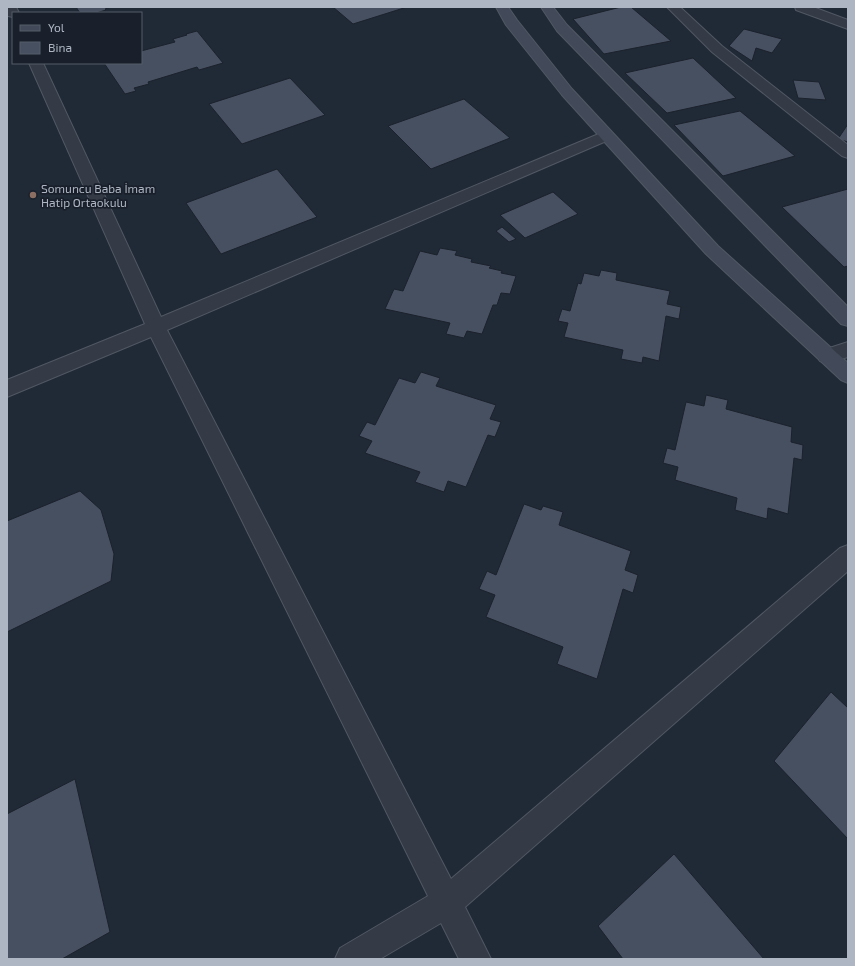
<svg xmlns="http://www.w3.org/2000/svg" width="855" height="966" font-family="'Exo 2',sans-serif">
  <rect width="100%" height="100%" fill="#202936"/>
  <path fill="#475060" stroke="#1b222d" d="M76 7H111L105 9 106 10 96 13H80Z
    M333 7H407L353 24Z
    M621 7H631L671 41 604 54 573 19Z
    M744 29 782 39 772 53 756 48 752 61 729 46Z
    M197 31 223 63 199 70 197 67 148 82 149 84 134 88 136 91 125 94 104 63H141V51L175 42 173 39 187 35 186 34Z
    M693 58 736 98 667 113 625 73Z
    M290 78 325 115 242 144 209 104Z
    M793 80 819 82 826 100 798 98Z
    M464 99 510 138 431 169 388 126Z
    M740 111 795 156 723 176 674 125Z
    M848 124V142L838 139Z
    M277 169 317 217 221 254 186 203Z
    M848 189V266L844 267 782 207Z
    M553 192 578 214 525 238 500 215Z
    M502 227 516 239 509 242 496 231Z
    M440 248 457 251 455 255 472 259 471 262 491 266 489 268 502 271 501 273 516 276 510 294 501 293 497 305H493L482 334 467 331 464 338 446 334 450 323 385 309 394 289 403 291 420 251 437 255Z
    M601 270 617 273 616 280 670 291 667 304 681 307 679 319 666 316 659 361 643 357 642 363 621 359 623 350 564 337 568 323 558 321 562 309 570 311 578 283 581 284 584 273 599 276Z
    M421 372 440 378 436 386 496 405 490 419 501 422 495 437 488 435 466 487 448 481 444 492 415 482 420 472 365 453 372 441 359 436 367 422 375 425 399 378 415 383Z
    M706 395 728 400 726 409 792 427 791 442 803 445 802 460 794 458 788 514 768 508 767 519 735 510 737 498 675 480 678 467 663 463 667 448 675 450 686 402 704 406Z
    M80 491 101 510 114 554 111 581 7 632V521Z
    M524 504 541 510 543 506 563 512 559 525 631 551 625 570 638 575 633 593 623 589 597 679 557 664 563 647 486 617 495 595 479 589 487 571 496 575Z
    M831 692 848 708V839L774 761Z
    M75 779 110 932 62 959H7V814Z
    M674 854 764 959H623L598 926Z"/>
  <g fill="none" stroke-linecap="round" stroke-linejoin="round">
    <defs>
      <path id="minor" d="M7 7H16L19 13H13V17L8 16Z
        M667 7H680L722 46 848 145V158L842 156 712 52Z
        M795 7H813L848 20V29L796 10Z
        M29 63H43L161 317 601 133 606 131 611 133 614 136 611 139 167 330 451 879 840 548 848 545V571L465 907 491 959H459L441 923 380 959H335L340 948 428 896 151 337 7 397V380L145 324Z
        M848 342V357L827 363 820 361 817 356 820 351Z"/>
      <path id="secondary" d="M496 7H508L517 20 572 89 718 246 848 363V383L841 380 706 254 562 95 506 25Z
        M541 7H553L567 25 848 307V326L841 324 557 31Z"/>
    </defs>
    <use href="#minor" stroke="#515864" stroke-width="2"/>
    <use href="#secondary" stroke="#515864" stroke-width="2"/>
    <use href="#minor" fill="#343b46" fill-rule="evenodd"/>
    <use href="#secondary" fill="#424a59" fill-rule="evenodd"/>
  </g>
  <circle fill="#8d6e63" stroke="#19202b" stroke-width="1.5" cx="33" cy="195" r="4"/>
  <g text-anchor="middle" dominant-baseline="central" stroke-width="3.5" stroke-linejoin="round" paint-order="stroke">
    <g font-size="12" fill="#aeb5c3" stroke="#19202b" text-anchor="start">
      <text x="41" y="188">Somuncu Baba İmam<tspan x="41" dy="14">Hatip Ortaokulu</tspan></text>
    </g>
  </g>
  <rect width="855" height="966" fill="none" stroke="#aeb5c3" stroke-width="16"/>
  <rect x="12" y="12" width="130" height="52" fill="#19202b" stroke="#555c68"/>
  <rect x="20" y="25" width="20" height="6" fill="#424a59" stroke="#555c68"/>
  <text x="48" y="32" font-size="12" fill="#aeb5c3">Yol</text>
  <rect x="20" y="42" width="20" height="12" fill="#475060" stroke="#555c68"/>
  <text x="48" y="52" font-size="12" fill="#aeb5c3">Bina</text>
</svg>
